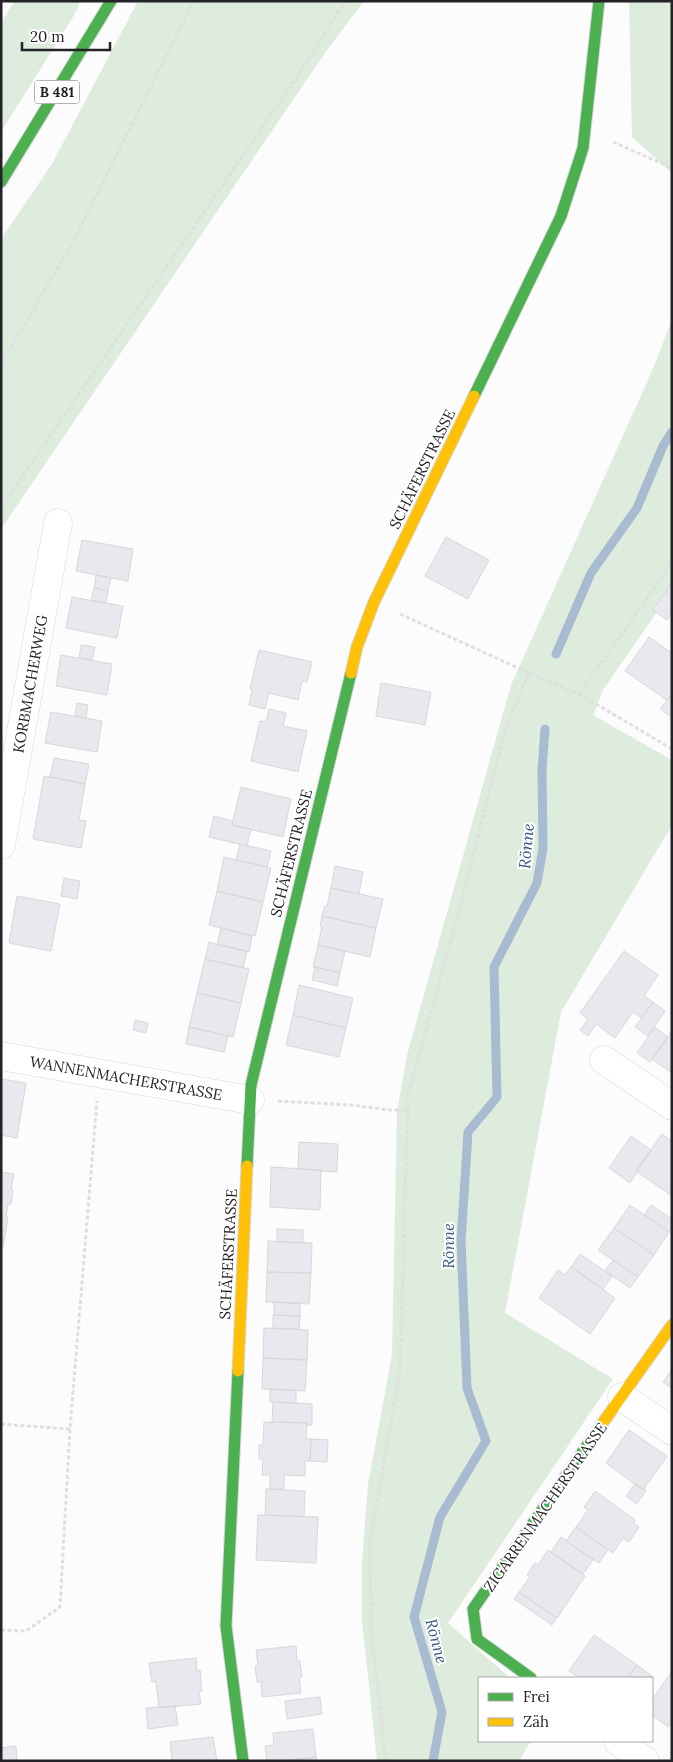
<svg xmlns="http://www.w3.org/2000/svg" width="673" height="1762" font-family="Lora,serif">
  <rect width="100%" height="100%" fill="#fcfcfc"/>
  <path fill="#ddecdc" d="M14 1H81L73 17 1 132V24Z
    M138 1H364L327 50 1 529V239L52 164Z
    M629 1H672V173L632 137Z
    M672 320V590L603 690 593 715 672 760V825L561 1012 505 1313 613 1379 448 1623 510 1678H479V1741H531L519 1761H377L362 1620V1562L368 1484 392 1355 397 1112 407 1055 511 685 652 371Z"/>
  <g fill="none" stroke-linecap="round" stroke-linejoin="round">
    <path stroke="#a9bbd1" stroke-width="9" d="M556 654 591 573 637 508 663 446 672 432
      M433 1761 442 1712 414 1617 440 1517 486 1441 467 1388 461 1241 468 1132 497 1097 494 967 537 883 543 848 542 770 545 729"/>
  </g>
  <path fill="#ebe7ef" stroke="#d8d7d9" d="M446 537 489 560 468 599 425 576Z
    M82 540 133 549 128 581 76 571Z
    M96 575 111 578 108 591 94 588Z
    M672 583V612L667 620 653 610Z
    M94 588 108 591 106 603 91 601Z
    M72 597 123 606 117 638 66 628Z
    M649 637 672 653V694L667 700 625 671Z
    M81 645 95 647 92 660 79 658Z
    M259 650 312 662 307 682 302 681 298 700 269 693 265 709 249 705 252 690 250 689Z
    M61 655 112 664 107 695 56 686Z
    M381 683 431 692 425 725 376 716Z
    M672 694V717L660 709Z
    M77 703 88 705 86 718 75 716Z
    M269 709 286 713 283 726 307 731 298 772 251 761 260 721 266 722Z
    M51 712 102 721 97 752 45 743Z
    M54 758 89 764 85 784 50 777Z
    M44 776 85 784 79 820 86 821 81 848 33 839Z
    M241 787 291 799 283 837 232 825Z
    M214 816 233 821 232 825 251 829 247 846 209 837Z
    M240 844 271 851 267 867 236 860Z
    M224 857 271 868 263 902 217 891Z
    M335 866 363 872 359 894 331 888Z
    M64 878 80 881 77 899 61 896Z
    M331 888 383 899 376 928 322 916 325 906H327Z
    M217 891 263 902 255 936 209 925Z
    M17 896 60 904 51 951 9 943Z
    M322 916 376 928 370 957 318 945 322 926H320Z
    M221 928 252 936 249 952 217 945Z
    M209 942 247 951 243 968 205 959Z
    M318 945 345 951 340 973 313 967Z
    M624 951 658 975 644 996 653 1002 642 1018 633 1012 615 1038 596 1024 588 1036 580 1030 588 1019 580 1013Z
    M205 959 249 969 241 1003 197 993Z
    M315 967 340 973 337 986 312 980Z
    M299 985 353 998 346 1028 293 1015Z
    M197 993 241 1003 233 1037 189 1027Z
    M653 1002 665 1011 648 1036 635 1027Z
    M293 1015 346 1028 339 1057 286 1045Z
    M135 1020 148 1023 146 1033 133 1030Z
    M189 1027 228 1036 224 1052 186 1044Z
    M655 1027 668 1037 650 1062 637 1053Z
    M672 1031V1073L652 1059Z
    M1 1079 26 1083 17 1138 1 1135Z
    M662 1134 672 1141V1196L636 1171Z
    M631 1136 651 1150 630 1183 609 1168Z
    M299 1142 338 1144 337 1172 298 1169Z
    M271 1167 321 1170 320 1210 270 1207Z
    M1 1172 14 1174 11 1189 13 1190 11 1204H8L6 1217H8L3 1248H1Z
    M630 1205 669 1232 654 1255 614 1228Z
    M651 1205 672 1219V1228L669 1232 644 1215Z
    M614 1228 654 1255 638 1277 598 1250Z
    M277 1229 303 1230V1243L277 1242Z
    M268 1241 312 1243 311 1273 267 1272Z
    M580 1254 612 1276 603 1289 571 1267Z
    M613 1260 638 1277 630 1288 605 1271Z
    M571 1267 615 1298 590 1334 539 1298 558 1270 565 1275Z
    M267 1272 311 1273 309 1304 266 1302Z
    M274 1302 300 1303V1316L274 1315Z
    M273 1315 300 1316 299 1329 273 1328Z
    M264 1328 308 1330 307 1360 263 1358Z
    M263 1358 307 1360 305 1391 262 1389Z
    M672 1369V1388L663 1382Z
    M270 1389 296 1390V1403L270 1402Z
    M273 1402 312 1404V1425H307V1423L272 1422Z
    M264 1422 307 1423 306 1439H311L310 1461H305V1476L284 1475V1489H270V1475H262L263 1459H259V1445H263Z
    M629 1430 667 1456 643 1490 606 1463Z
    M311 1439 328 1440 327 1462 310 1461Z
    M635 1484 646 1490 637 1504 626 1496Z
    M266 1489 305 1491 304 1517 265 1515Z
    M595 1491 635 1520 634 1523 639 1527 629 1542 623 1538 613 1553 576 1527 588 1510 584 1507Z
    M258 1515 318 1517 316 1563 256 1560Z
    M576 1527 608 1550 599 1563 566 1541Z
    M561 1537 593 1560 583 1574 551 1552Z
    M548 1550 585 1576 557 1618 519 1592 530 1577 527 1575 535 1563 538 1565Z
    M519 1592 557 1618 552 1625 514 1599Z
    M594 1635 637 1665 628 1678H580L569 1671Z
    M296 1646 297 1661H300L302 1677H299L301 1693 262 1697 261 1682H257L255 1666H258L256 1650Z
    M196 1658 197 1671 200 1670 202 1691H199L201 1704 159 1708 156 1682H152L149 1663Z
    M637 1665 652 1676 651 1678H628Z
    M672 1671V1721L668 1727 652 1715V1700Z
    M320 1697 322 1714 287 1719 285 1701Z
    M175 1706 178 1725 148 1729 146 1708Z
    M313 1729 316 1757 284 1761H267L265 1746 274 1745 273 1733Z
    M213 1737 217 1761H172L170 1742Z
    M16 1746 17 1761H1V1748Z
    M316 1757 317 1761H284Z"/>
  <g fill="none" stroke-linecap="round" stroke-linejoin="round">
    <defs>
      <path id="street" d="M1 845 58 523
        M1 1056 250 1100
        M604 1060 672 1106
        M622 1397 672 1431
        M618 1741 645 1761"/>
      <path id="fast" d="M1 182 111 1
        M474 396 561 216 583 148 599 1
        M247 1166 251 1085 351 673
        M238 1371 226 1626 243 1761
        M531 1678 477 1639 473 1609 602 1424"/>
      <path id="slow" d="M351 673 357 647 374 602 474 396
        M238 1371 247 1166
        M602 1424 672 1325"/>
    </defs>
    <use href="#street" stroke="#d7d7da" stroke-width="29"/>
    <use href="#fast" stroke="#d7d7da" stroke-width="13"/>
    <use href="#slow" stroke="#d7d7da" stroke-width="13"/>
    <path stroke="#dfdfe0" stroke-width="3" stroke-dasharray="4 2.5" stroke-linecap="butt" d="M613 142 672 168
      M1 365 74 240 194 1
      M1 508 311 56 345 1
      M400 614 529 673 579 694 672 563
      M579 694 672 749
      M278 1101 351 1105 390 1110H407
      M1 1424 70 1429
      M1 1630 26 1631 60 1607 70 1429 97 1101
      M386 1761 371 1629 370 1542 400 1371 408 1095 458 915 505 730 529 673"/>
    <use href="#street" stroke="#fff" stroke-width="28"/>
    <use href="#fast" stroke="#4caf50" stroke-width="11"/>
    <use href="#slow" stroke="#ffc107" stroke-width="11"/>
  </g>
  <g text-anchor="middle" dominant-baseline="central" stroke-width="4" stroke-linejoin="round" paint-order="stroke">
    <rect fill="#fff" stroke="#656568" stroke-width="1" x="34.5" y="80.5" width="45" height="23" rx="4"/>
    <g font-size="14" font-weight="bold" fill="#232327">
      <text x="57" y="92">B 481</text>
    </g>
    <g font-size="15" fill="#232327" stroke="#fff">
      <text transform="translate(422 469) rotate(-64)">SCHÄFERSTRASSE</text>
      <text transform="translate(30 684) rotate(-80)">KORBMACHERWEG</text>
      <text transform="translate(291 853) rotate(-76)">SCHÄFERSTRASSE</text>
      <text transform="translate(126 1078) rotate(10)">WANNENMACHERSTRASSE</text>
      <text transform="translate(228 1254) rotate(-87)">SCHÄFERSTRASSE</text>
      <text transform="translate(545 1507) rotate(-55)">ZIGARRENMACHERSTRASSE</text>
    </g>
    <g font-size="16" font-style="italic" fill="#325885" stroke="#fff">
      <text transform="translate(526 846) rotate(-85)">Rönne</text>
      <text transform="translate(448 1246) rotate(-90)">Rönne</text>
      <text transform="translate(437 1641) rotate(75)">Rönne</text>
    </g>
  </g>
  <rect width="673" height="1762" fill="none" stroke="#232327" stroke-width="5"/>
  <rect x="478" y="1677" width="175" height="65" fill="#ffffff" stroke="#a7a7a9"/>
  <rect x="488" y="1693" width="25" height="8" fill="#4caf50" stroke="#a7a7a9"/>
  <text x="523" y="1702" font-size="15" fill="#232327">Frei</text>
  <rect x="488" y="1718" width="25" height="8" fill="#ffc107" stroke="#a7a7a9"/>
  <text x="523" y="1727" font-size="15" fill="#232327">Zäh</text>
  <path d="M22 42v8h88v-8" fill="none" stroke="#232327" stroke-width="2.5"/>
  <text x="30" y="42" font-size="15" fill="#232327" stroke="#ffffff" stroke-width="4" paint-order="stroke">20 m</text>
</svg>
